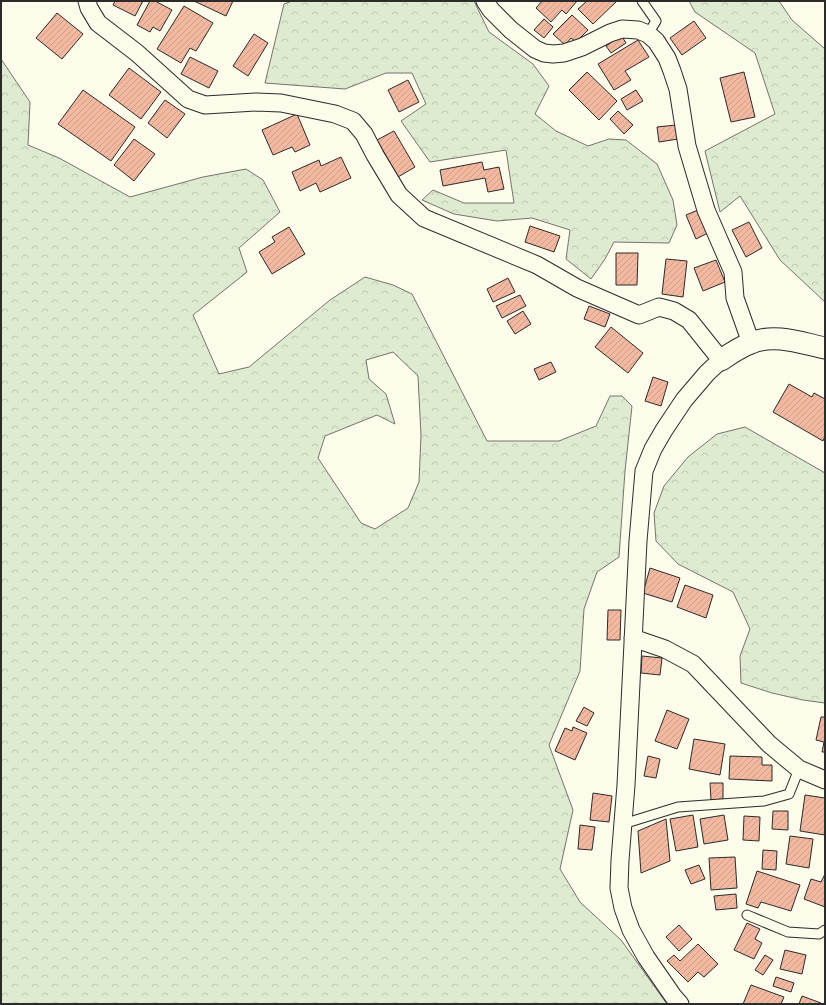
<svg xmlns="http://www.w3.org/2000/svg" width="826" height="1005" font-family="'Fira Sans Condensed',sans-serif">
  <defs>
    <pattern id="forest-crowns" width="20" height="18" patternUnits="userSpaceOnUse"><rect width="20" height="18" fill="#deebd1"/><path d="M2 6a3 3 0 1 1 6 0M12 15a3 3 0 1 1 6 0" fill="none" stroke="#bfcab4"/></pattern>
    <pattern id="building-hatch" width="6" height="6" patternUnits="userSpaceOnUse"><rect width="6" height="6" fill="#f2b8a0"/><path d="M-1 1l2-2M0 6l6-6M5 7l2-2" fill="none" stroke="#d09e8a"/></pattern>
  </defs>
  <rect width="100%" height="100%" fill="#fdfbea"/>
  <path fill="url(#forest-crowns)" stroke="#74746e" fill-rule="evenodd" d="M292 1H474L489 32 533 64 549 86 535 114 556 131 588 146 609 139 626 140 657 164 673 200 677 225 669 243 614 242 605 259 591 279 566 259 570 230 532 218 497 221 454 214 422 200 433 190 464 203H514L506 150 430 162 401 121 426 104 412 73H386L345 89 265 83 284 4Z
    M689 1H779L792 20 825 49V302L780 260 740 196 720 212 705 151 775 114 755 53 695 12Z
    M1 59 30 102 28 145 59 158 130 197 203 177 246 169 263 180 280 212 239 248 247 272 193 315 219 374 249 367 330 300 365 277 393 285 412 294 487 441H559L596 426 610 396H622L632 406 625 471 619 557 597 572 584 609 580 671 549 745 573 810 560 869 580 902 621 940 667 1004H1ZM393 352 418 376 421 435 419 482 408 508 375 529 361 523 318 458 325 436 377 415 395 424 386 394 369 379 366 360Z
    M745 427 825 473V703L803 700 772 693 741 683 740 656 750 629 733 592 678 564 656 541 654 513 664 486 688 457 717 434Z"/>
  <path fill="url(#building-hatch)" stroke="#2b2b2b" d="M115 1H143L135 16 113 5Z
    M150 1H155L172 10 160 31 153 27 150 32 137 25Z
    M194 1H233L226 16Z
    M542 1H577L566 14 562 10 551 22 536 8Z
    M587 1H617L593 24 578 9Z
    M184 6 213 23 196 51 190 48 181 63 157 49Z
    M57 13 83 34 62 59 36 38Z
    M572 15 588 30 576 42 571 38 565 45 553 34Z
    M544 19 553 27 544 38 534 30Z
    M694 21 706 38 682 55 670 38Z
    M254 34 268 43 248 76 233 66Z
    M621 35 626 43 611 53 606 46Z
    M638 40 649 57 625 71 631 80 614 90 598 64Z
    M190 57 218 71 209 88 181 74Z
    M129 68 161 92 141 119 109 95Z
    M587 72 617 101 599 120 569 90Z
    M744 72 755 117 731 122 720 78Z
    M408 80 419 102 399 112 388 90Z
    M83 90 135 127 111 161 58 124Z
    M636 90 643 101 627 110 621 99Z
    M165 100 185 114 167 138 148 123Z
    M618 111 633 125 624 134 610 119Z
    M297 114 310 145 295 152 292 147 273 155 262 130Z
    M676 125 678 139 659 142 657 127Z
    M394 131 415 167 398 177 377 140Z
    M134 139 155 154 134 181 114 165Z
    M341 157 351 178 320 192 316 183 300 191 292 172 319 160 321 166Z
    M482 162 484 170 499 167 504 189 488 192 485 178 443 186 440 170Z
    M698 210 708 233 696 239 686 215Z
    M749 222 762 248 746 257 732 230Z
    M530 226 560 236 554 252 525 242Z
    M289 227 305 254 272 274 259 252 275 242 272 237Z
    M616 253H638L637 285H616Z
    M666 259 687 261 683 297 662 294Z
    M716 260 725 282 703 291 694 268Z
    M508 278 515 292 493 302 487 289Z
    M520 295 526 306 502 318 496 306Z
    M589 306 610 314 605 327 584 319Z
    M523 311 531 324 515 334 507 321Z
    M611 327 643 353 628 373 595 347Z
    M551 362 556 372 539 380 534 369Z
    M653 377 668 382 661 406 645 401Z
    M789 384 812 397 814 393 825 399V436L823 441 773 412Z
    M650 568 680 578 672 602 643 593Z
    M685 585 713 595 706 618 677 607Z
    M608 610H621L620 640H607Z
    M642 656 662 658 660 675 641 673Z
    M584 707 594 713 587 726 576 721Z
    M667 710 689 719 677 749 655 741Z
    M821 717H825V752H822L824 742 816 740Z
    M573 727 587 733 575 760 555 751 565 728 572 731Z
    M694 739 725 744 720 775 689 769Z
    M648 756 660 759 656 778 644 776Z
    M730 756 762 757V765H772V781L729 779Z
    M710 783H723V799L711 800Z
    M593 793 612 796 609 822 590 820Z
    M805 795 825 798V835L800 831Z
    M773 811H788V830L772 829Z
    M693 815 698 847 676 851 670 819Z
    M724 815 728 840 704 844 700 819Z
    M744 816 760 817 759 841 743 840Z
    M666 819 670 861 641 873 638 831Z
    M580 825 595 827 592 850 578 849Z
    M790 836 813 839 809 868 786 864Z
    M763 850 777 851 776 870 762 869Z
    M735 857 737 888 711 890 709 858Z
    M699 865 705 879 691 884 685 870Z
    M757 871 800 885 791 911 761 902 758 908 746 904Z
    M825 874V907L804 899 811 879 821 882Z
    M736 894 737 908 716 910 714 896Z
    M747 923 760 929 755 939 762 943 754 959 734 950Z
    M679 925 692 939 679 951 666 937Z
    M698 944 718 964 704 977 698 972 688 982 667 961 674 955 680 961Z
    M785 950 806 955 802 974 780 969Z
    M765 955 773 960 763 975 755 970Z
    M776 977 794 983 791 992 773 986Z
    M751 985 784 997 781 1004H743Z
    M802 996 821 1003V1004H799Z"/>
  <g fill="none" stroke-linecap="round" stroke-linejoin="round">
    <defs>
      <path id="service" d="M642 1 656 21 648 34
        M623 824 678 807 764 801 789 794 799 769
        M747 915 788 932 819 934 825 930"/>
      <path id="minor" d="M87 1 89 8 98 23 137 53 188 99 205 105 256 102 281 103 335 114 353 121 364 134 375 155 399 195 424 218 537 265 577 288 639 315 659 307 674 311 689 320 721 360 707 373 684 400 664 430 653 449 644 471 638 541 626 785 620 860 619 888 623 908 631 930 646 957 673 996 680 1004
        M485 1 491 10 511 30 535 49 544 53 553 54 564 53 582 47 610 33 622 29 638 30 648 34 656 41 667 58 672 71 678 89 687 146 706 210 733 272 735 298 751 343
        M633 638 665 649 693 664 769 744 799 769 825 780"/>
      <path id="tertiary" d="M721 360C730 354 740 347 751 343 775 333 801 343 825 348"/>
    </defs>
    <use href="#service" stroke="#2b2b2b" stroke-width="11"/>
    <use href="#minor" stroke="#2b2b2b" stroke-width="19"/>
    <use href="#tertiary" stroke="#2b2b2b" stroke-width="23"/>
    <use href="#service" stroke="#fdfbea" stroke-width="9"/>
    <use href="#minor" stroke="#fdfbea" stroke-width="17"/>
    <use href="#tertiary" stroke="#fdfbea" stroke-width="21"/>
  </g>
  <rect width="826" height="1005" fill="none" stroke="#2b2b2b" stroke-width="4"/>
</svg>
